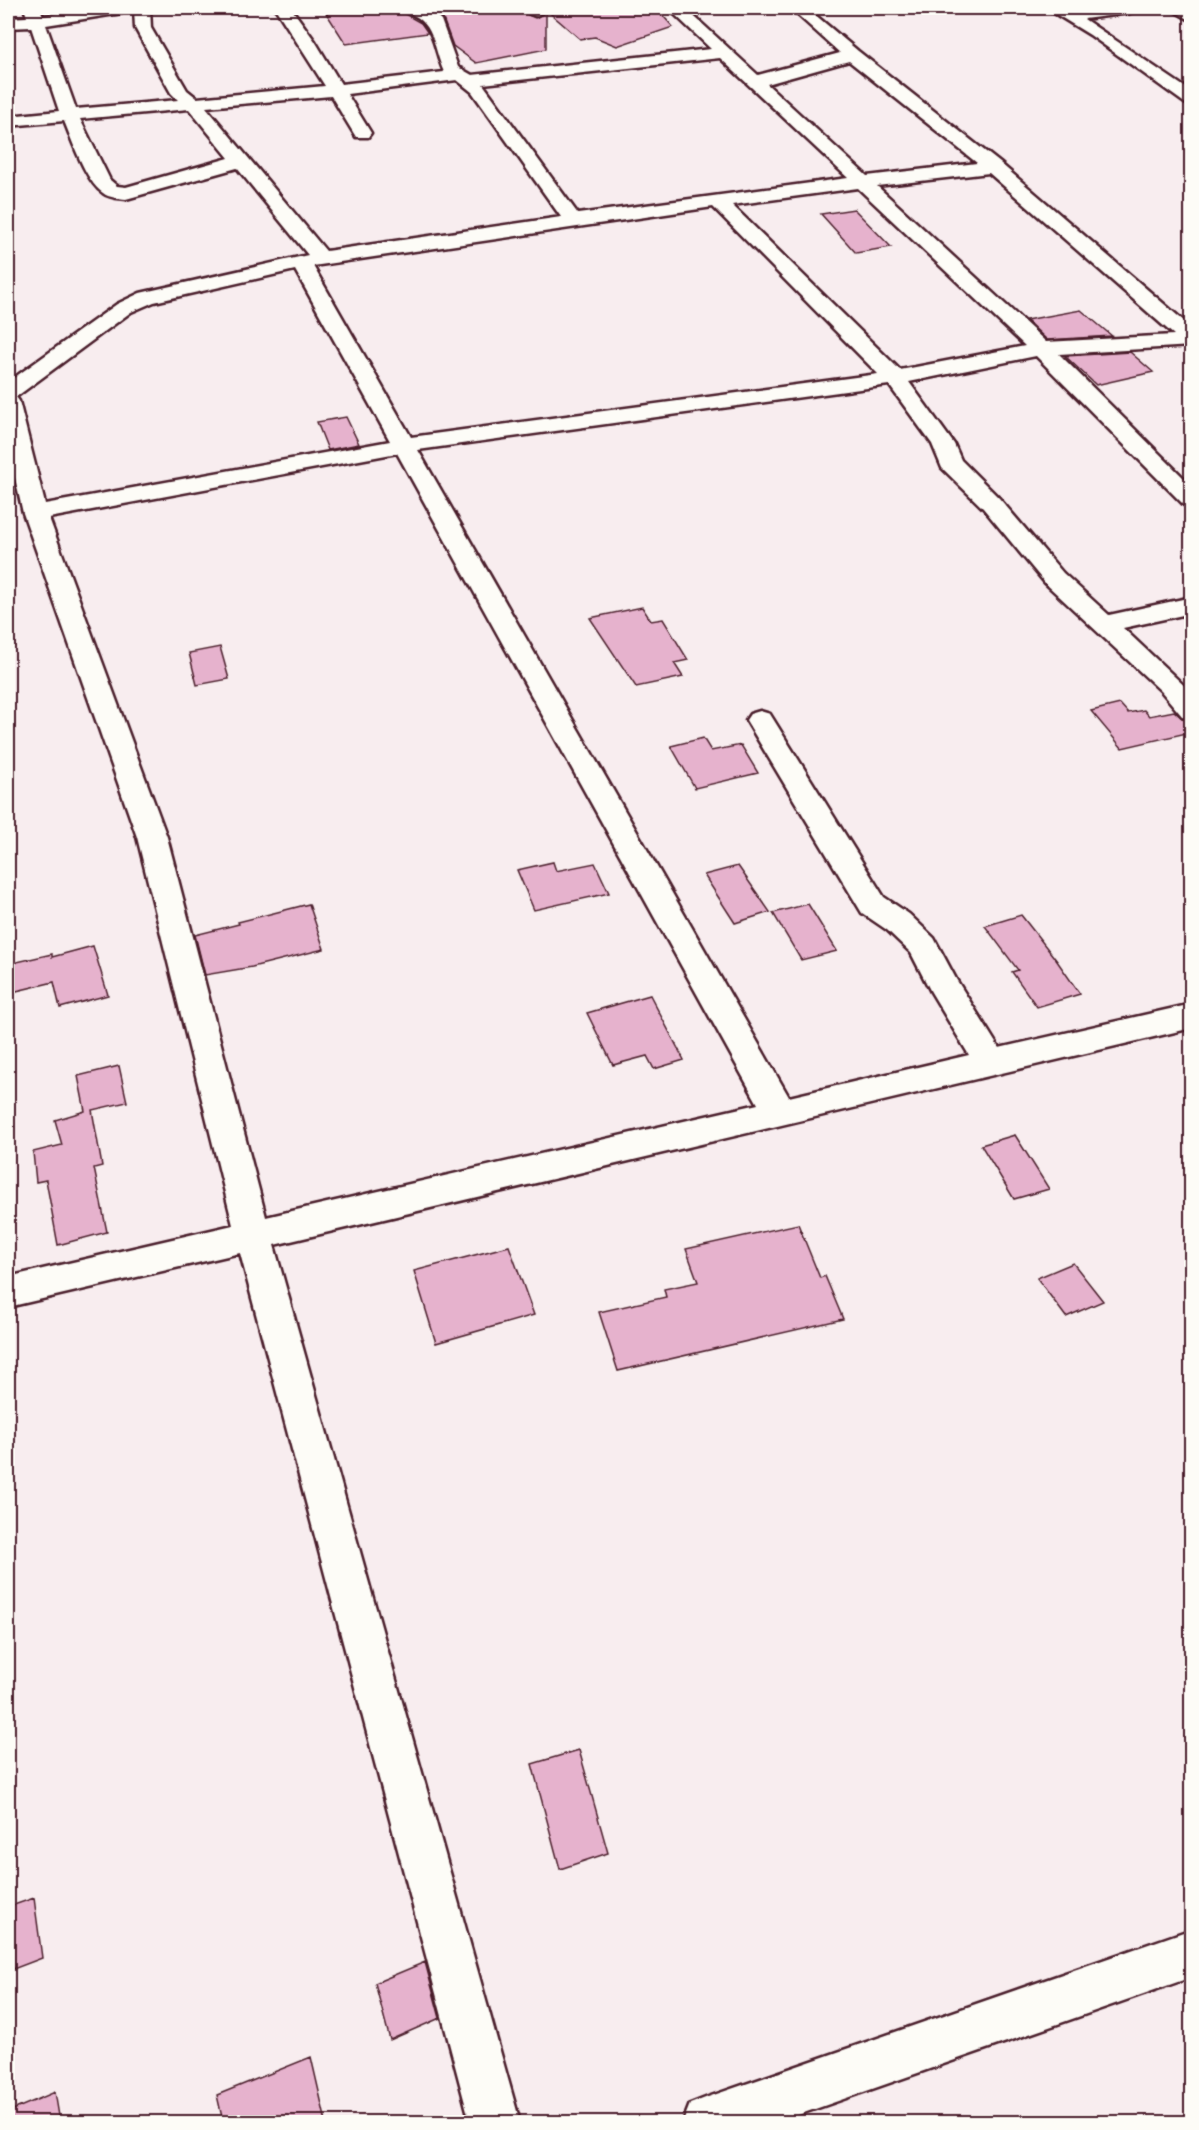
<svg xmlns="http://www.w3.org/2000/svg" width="1199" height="2130" font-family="Dekko,sans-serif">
  <rect width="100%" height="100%" fill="#f8edef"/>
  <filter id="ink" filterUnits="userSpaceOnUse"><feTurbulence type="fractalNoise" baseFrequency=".0167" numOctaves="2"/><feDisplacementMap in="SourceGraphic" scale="12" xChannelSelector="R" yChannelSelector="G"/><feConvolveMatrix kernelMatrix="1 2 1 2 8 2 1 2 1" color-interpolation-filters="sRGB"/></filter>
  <g filter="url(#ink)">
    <path fill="#e6b2cd" stroke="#4a1f2b" stroke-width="1.5" d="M323 8H400L403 13 421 23 428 33 346 44Z
      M431 8H523L528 15 535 18 546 12V49L476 63 453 46 443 19Z
      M544 8H656L673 27 617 46 595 37 580 39Z
      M854 209 891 247 856 253 821 214Z
      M1081 310 1112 336 1047 340 1026 320Z
      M1130 352 1153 372 1096 385 1065 356Z
      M346 417 359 444 328 450 317 422Z
      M642 607 651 621 663 619 688 660 674 663 683 677 636 687 590 618Z
      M220 647 229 679 197 685 189 653Z
      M1120 704 1128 713 1144 710 1149 716 1174 711 1182 718 1191 720V732L1122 748 1091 711Z
      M703 738 711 751 741 745 758 773 695 788 671 746Z
      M553 862 556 871 595 863 609 893 534 910 517 870Z
      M738 866 770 912 735 923 704 875Z
      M309 904 324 949 252 967 205 975 195 935 239 924 238 922Z
      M808 904 837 951 801 960 773 913Z
      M1021 915 1057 961 1080 994 1037 1007 1012 972 1018 970 985 926Z
      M93 946 108 995 60 1008 54 982 8 993V964L52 954V957Z
      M650 995 684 1060 654 1069 647 1056 613 1065 587 1013Z
      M119 1066 127 1102 92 1110 102 1166 94 1168 107 1232 58 1245 46 1180 36 1182 33 1152 62 1145 55 1120 85 1111 78 1076Z
      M1015 1135 1049 1189 1014 1199 981 1145Z
      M798 1224 820 1278 825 1276 843 1319 618 1371 599 1312 666 1297 664 1289 698 1282 686 1249Z
      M509 1246 534 1315 436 1343 414 1271Z
      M1073 1263 1103 1301 1066 1317 1037 1278Z
      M579 1750 608 1853 560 1869 532 1764Z
      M34 1898 42 1958 8 1971V1907Z
      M425 1962 440 2018 390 2040 375 1983Z
      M311 2057 326 2122H223L217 2095Z
      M55 2092 60 2122H8V2112Z"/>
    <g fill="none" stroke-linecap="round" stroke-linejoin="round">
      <defs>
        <path id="street" d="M24 8H40L43 16 96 8H130L122 13 46 25 76 109 178 100 171 93 135 28 134 8H150L151 28 187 90 197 98 325 86 275 8H291L315 41 341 84 444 72C432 45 436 21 404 11L402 8 429 9 441 20 458 67 472 75 711 49 668 8H685L758 75 840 53 790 8H807L858 51 1000 163 1192 328V346L1059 354 1192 486V507L1184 505 1036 356 909 382 954 444 961 460 999 498 1063 573 1109 615 1192 597V613L1123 628 1192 693V718L1182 716 1161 691 1045 583 983 508 942 468 932 444 889 385 418 450 789 1097 969 1055 931 992 911 953 887 930 862 913 746 720 750 714 760 711 770 714 884 897 909 914 934 938 956 979 999 1048 1192 1004V1028L274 1245 520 2122H470L240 1253 8 1307V1277L233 1225 137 837 23 513 8 447V382L117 304 140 293 308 255 237 168 126 199C118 198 109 198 103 193 86 182 72 140 64 121L8 126V116L59 111 31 27 8 28V18L27 17ZM720 58 848 178 578 214 483 84ZM849 61 977 163 867 176 767 84ZM457 80 472 92 561 217 326 251 206 107 331 96 356 137H368L371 133 347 94ZM189 109 229 158 126 187 117 186 110 180 80 119ZM989 173 1174 335 1046 342 877 186ZM858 188 1025 346 900 370 732 205ZM713 207 878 374 411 437 313 266ZM295 270 390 441 45 504 19 401 16 397 131 312 154 302ZM397 453 758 1104 266 1217 167 837 49 518Z
          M525 8H542L544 11 536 16 530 14Z
          M1046 8C1057 7 1066 11 1074 10 1095 9 1116 8 1138 8L1136 11 1130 13 1084 19 1192 92V105L1186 104 1090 35Z
          M1169 8 1192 9V21Z
          M1192 1929V1977L778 2122H683L690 2104 708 2097Z"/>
      </defs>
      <use href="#street" stroke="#4a1f2b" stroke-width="5"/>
      <use href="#street" fill="#fdfcf7" fill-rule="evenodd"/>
    </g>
  </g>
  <rect width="1199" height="2130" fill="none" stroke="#fdfcf7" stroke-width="30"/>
  <rect x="15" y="15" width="1169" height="2100" fill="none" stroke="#4a1f2b" stroke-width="2" filter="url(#ink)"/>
</svg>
